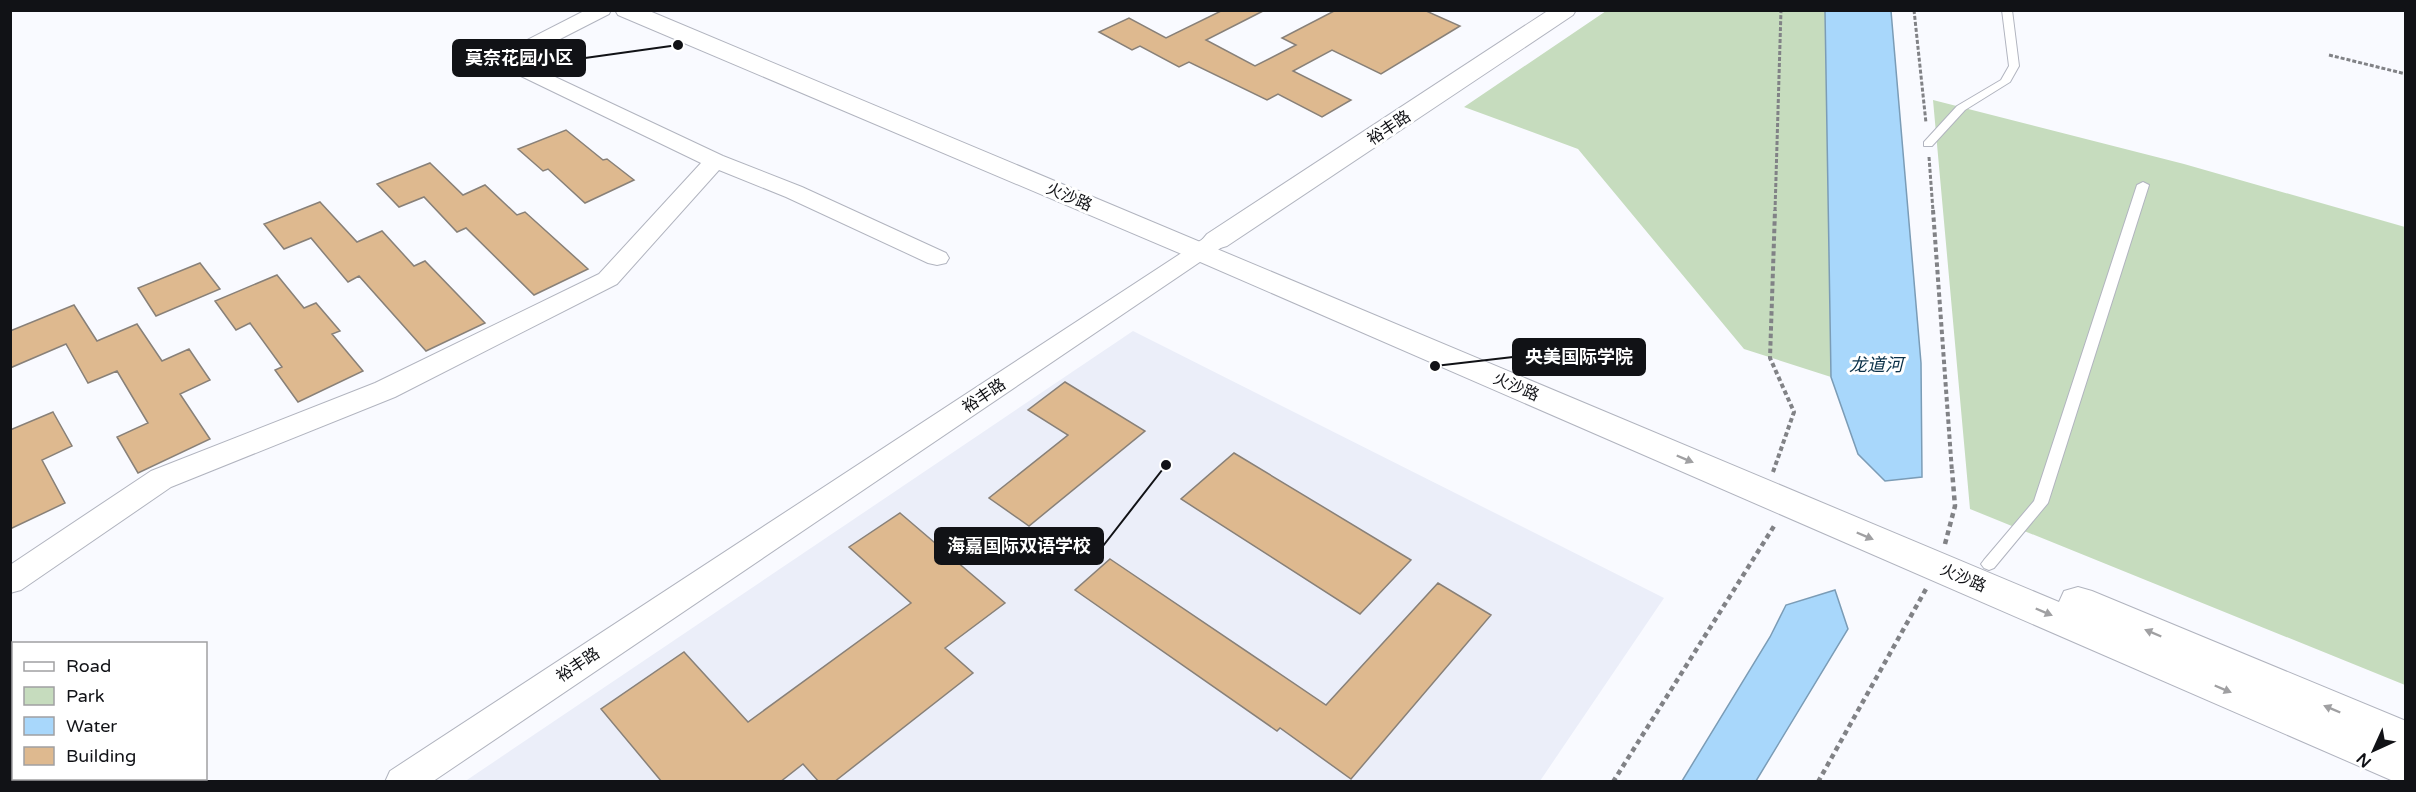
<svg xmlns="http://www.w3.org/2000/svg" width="2416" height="792" font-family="'Varela Round','Noto Sans SC',sans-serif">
  <rect width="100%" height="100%" fill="#f9faff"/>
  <path fill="#ebeef9" d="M1133 331 1664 598 1540 781 464 782Z"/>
  <path fill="#c6dcbe" d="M1606 11H1825L1831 377 1744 349 1578 149 1464 107Z
    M1933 100 2184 164 2405 227V685L1970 509Z"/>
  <path fill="#a8d7fb" stroke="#7b9cb6" stroke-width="1.5" d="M1825 11H1891L1921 363 1922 477 1885 481 1858 454 1831 377Z
    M1835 590 1848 629 1756 781H1682L1770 637 1786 605Z"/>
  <path fill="#deb98f" stroke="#888078" stroke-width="1.5" d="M1223 10H1265L1206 40 1255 66 1296 45 1282 38 1336 10H1424L1460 26 1381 74 1332 50 1293 71 1351 100 1322 117 1278 94 1267 100 1189 62 1179 67 1140 46 1132 50 1099 32 1129 18 1166 38Z
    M566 130 603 160 607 159 634 180 585 203 548 169 543 171 518 149Z
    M430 163 463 195 485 185 517 215 525 212 588 269 534 295 466 228 457 232 424 197 399 207 377 184Z
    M320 202 357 242 382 231 414 266 425 261 485 323 426 351 359 276 348 282 311 238 284 249 264 224Z
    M200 263 220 289 156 316 138 288Z
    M277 275 304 308 316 303 340 331 332 334 363 371 298 402 275 370 282 367 250 323 236 330 215 301Z
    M74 305 97 341 137 324 162 361 189 349 210 380 180 394 210 439 138 473 117 437 148 423 117 371 88 383 66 344 10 368V331Z
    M1065 382 1145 431 1029 526 989 498 1068 435 1028 410Z
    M53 412 72 446 42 460 65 503 10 529V430Z
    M1234 453 1411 560 1360 614 1181 499Z
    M900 513 1005 603 945 648 973 673 834 782H819L803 764 780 782H662L601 709 684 652 748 722 911 603 849 547Z
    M1110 559 1326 705 1438 583 1491 615 1351 779 1280 728 1277 731 1075 590Z"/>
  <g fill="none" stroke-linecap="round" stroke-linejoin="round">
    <defs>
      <path id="lane" d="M2002 10H2012L2019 66 2010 82 1965 110 1932 146H1924V142L1957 106 2001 80 2009 66Z
        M2143 182 2149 185 2048 503 1994 568 1989 570 1984 568 1981 564 1984 560 2034 501 2137 185Z"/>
      <path id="street" d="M586 10H611L609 14 519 60 723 156 802 187 946 253 949 258 946 263 937 265 928 263 786 197 719 170 617 284 395 397 171 487 21 590 10 593V565L151 471 375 383 599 274 701 163 496 64 493 60 496 56Z
        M1217 233 1225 235 1229 240 1225 245 432 782H385L390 771 1209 235Z"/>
      <path id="secondary" d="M1549 10H1576L1573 15 1227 246 1217 249 1207 246 1202 240 1207 234Z"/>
      <path id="primary" d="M615 10H647L2059 602 2064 591 2078 587 2092 591 2406 721V782L2391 780 1191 258 618 15Z"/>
    </defs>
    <use href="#lane" stroke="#b1b4bf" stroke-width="2"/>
    <use href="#street" stroke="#b1b4bf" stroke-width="2"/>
    <use href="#secondary" stroke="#b1b4bf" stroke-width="2"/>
    <use href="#primary" stroke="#b1b4bf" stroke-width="2"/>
    <path stroke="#818286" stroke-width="3" stroke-dasharray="4 2" stroke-linecap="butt" d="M1914 10 1926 123
      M2329 55 2406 74
      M1929 157 1933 211
      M1775 211 1781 10"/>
    <path stroke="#818286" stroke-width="4" stroke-dasharray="4.5 3" stroke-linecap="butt" d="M1933 210 1952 472
      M1773 472 1794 412 1770 358 1775 210"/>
    <path stroke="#818286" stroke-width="4.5" stroke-dasharray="5 4" stroke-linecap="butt" d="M1945 544 1955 506 1952 470
      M1613 782 1776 523
      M1818 782 1926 589"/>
    <use href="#lane" fill="#fff" fill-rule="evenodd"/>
    <use href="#street" fill="#fff" fill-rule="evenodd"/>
    <use href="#secondary" fill="#fff" fill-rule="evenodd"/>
    <use href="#primary" fill="#fff" fill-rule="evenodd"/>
  </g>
  <defs><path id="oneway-solid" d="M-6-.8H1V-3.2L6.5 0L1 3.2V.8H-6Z" transform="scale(1.5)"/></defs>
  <g fill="#a0a0a2">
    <use href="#oneway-solid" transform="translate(1685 459) rotate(23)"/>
    <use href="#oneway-solid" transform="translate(1865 536) rotate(23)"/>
    <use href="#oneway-solid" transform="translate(2044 612) rotate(23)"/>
    <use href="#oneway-solid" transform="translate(2153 633) rotate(-157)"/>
    <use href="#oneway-solid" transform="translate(2223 689) rotate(23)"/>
    <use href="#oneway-solid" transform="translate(2332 709) rotate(-157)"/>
  </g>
  <g text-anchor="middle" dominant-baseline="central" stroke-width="6" stroke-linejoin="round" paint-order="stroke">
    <g font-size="16" fill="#111216" stroke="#fff">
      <text transform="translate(1389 128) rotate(-34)">裕丰路</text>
      <text transform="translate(1069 197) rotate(23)">火沙路</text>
      <text transform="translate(1516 387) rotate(23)">火沙路</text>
      <text transform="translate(984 396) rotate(-34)">裕丰路</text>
      <text transform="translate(1963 578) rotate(23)">火沙路</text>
      <text transform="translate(578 665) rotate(-34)">裕丰路</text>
    </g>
    <g font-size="18" font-style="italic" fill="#0a3048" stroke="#fff">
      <text x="1876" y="365">龙道河</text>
    </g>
  </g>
  <path fill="none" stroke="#111216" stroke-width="2" d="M678 45L585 58M1435 366L1513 357M1166 465L1103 546"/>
  <g fill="#111216" stroke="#fff" stroke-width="2">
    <circle cx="678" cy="45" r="6"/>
    <circle cx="1435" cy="366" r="6"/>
    <circle cx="1166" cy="465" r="6"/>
  </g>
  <g fill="#111216" stroke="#111216" stroke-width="2">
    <rect x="453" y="40" width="132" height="36" rx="6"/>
    <rect x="1513" y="339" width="132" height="36" rx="6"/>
    <rect x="935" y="528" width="168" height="36" rx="6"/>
  </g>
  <g font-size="18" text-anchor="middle" font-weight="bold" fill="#fff">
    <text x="519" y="64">莫奈花园小区</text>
    <text x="1579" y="363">央美国际学院</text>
    <text x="1019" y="552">海嘉国际双语学校</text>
  </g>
  <rect width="2416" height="792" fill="none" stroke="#111216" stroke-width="24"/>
  <rect x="12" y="642" width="195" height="138" fill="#ffffff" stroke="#a0a0a2" stroke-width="1.5"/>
  <rect x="24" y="662" width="30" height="9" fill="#ffffff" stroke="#a0a0a2" stroke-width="1.5"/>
  <text x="66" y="672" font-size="18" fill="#111216">Road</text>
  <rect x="24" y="687" width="30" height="18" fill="#c6dcbe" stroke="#a0a0a2" stroke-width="1.5"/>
  <text x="66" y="702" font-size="18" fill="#111216">Park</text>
  <rect x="24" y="717" width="30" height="18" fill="#a8d7fb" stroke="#a0a0a2" stroke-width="1.5"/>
  <text x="66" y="732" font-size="18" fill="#111216">Water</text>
  <rect x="24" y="747" width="30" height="18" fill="#deb98f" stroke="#a0a0a2" stroke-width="1.5"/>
  <text x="66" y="762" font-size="18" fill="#111216">Building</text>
  <g transform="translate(2374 750) rotate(225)" stroke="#ffffff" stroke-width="4.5" paint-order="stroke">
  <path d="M0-4.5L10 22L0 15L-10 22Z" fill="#111216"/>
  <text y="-9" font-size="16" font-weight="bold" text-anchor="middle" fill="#111216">N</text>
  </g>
</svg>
